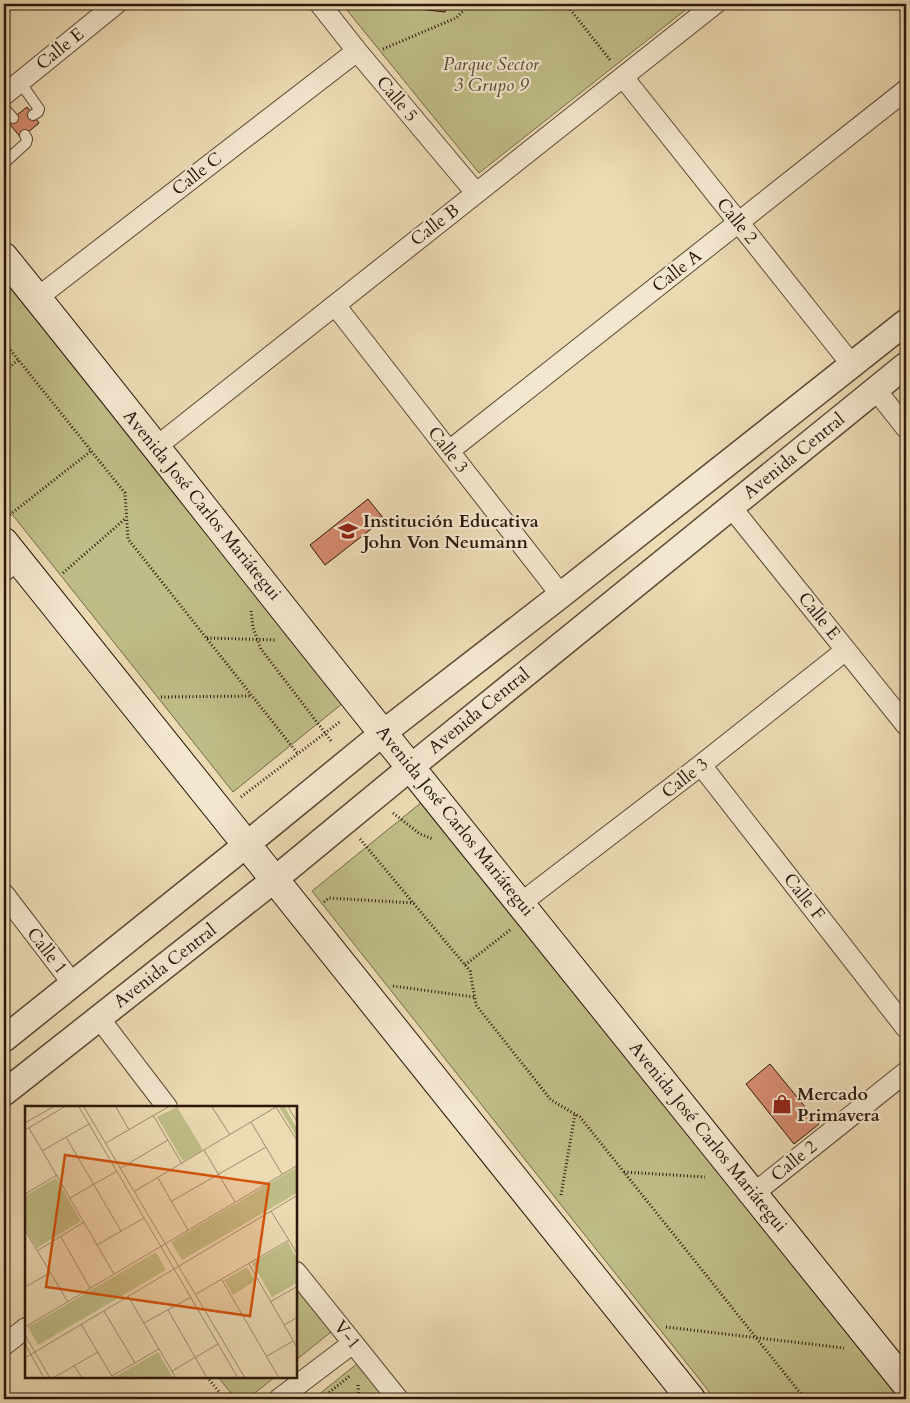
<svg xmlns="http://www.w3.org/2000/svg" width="910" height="1403" font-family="Cardo,serif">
  <rect width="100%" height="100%" fill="#ecdab3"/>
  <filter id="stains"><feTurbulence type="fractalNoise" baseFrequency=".004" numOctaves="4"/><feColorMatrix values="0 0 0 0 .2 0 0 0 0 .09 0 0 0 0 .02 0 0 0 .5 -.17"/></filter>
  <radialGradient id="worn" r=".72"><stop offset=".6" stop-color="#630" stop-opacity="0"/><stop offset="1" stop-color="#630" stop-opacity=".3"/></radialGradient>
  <path fill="#bfbd87" stroke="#746a48" d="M342 4H693L479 173Z
    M4 276 343 703 233 792 4 504Z
    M427 798 904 1399H715L312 891Z
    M296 1288 331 1332 296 1360Z
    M358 1363 387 1399H313Z
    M218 1377H275L247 1399H236Z"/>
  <path fill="#d58a6e" stroke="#29170a" d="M375 4H446L445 12Z
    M27 107 39 123 21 138 8 122Z
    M368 499 384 519 325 565 310 545Z
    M770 1064 819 1124 794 1144 746 1084Z"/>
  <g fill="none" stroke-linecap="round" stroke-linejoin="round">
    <defs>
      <path id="service" d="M20 82 39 109 38 112 33 115
        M4 108 13 118
        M4 163 26 143 27 139 25 135"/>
      <path id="minor" d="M320 4 357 51 476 193
        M623 77 852 365
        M4 95 116 4
        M37 298 357 51
        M335 305 561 595
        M876 390 906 428
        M156 447 715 4
        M449 451 906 90
        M731 507 906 725
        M4 571 18 560
        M701 765 906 1028
        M4 894 73 984
        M521 903 701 765 846 650
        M99 1018 167 1107
        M753 1194 906 1072
        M296 1272 398 1399
        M4 1345 26 1328
        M279 1399 353 1343"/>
      <path id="tertiary" d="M4 1039 246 845 383 733 561 595 906 322
        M4 1093 274 880 411 767 906 365"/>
      <path id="secondary" d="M4 257C141 426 274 599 411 768 577 972 740 1179 906 1384
        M4 542 691 1399"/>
    </defs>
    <use href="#service" stroke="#5a4834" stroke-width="12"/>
    <use href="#minor" stroke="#5a4834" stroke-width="22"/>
    <use href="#tertiary" stroke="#5a4834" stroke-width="28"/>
    <use href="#secondary" stroke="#29170a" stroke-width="30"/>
    <path stroke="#29170a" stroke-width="3" stroke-dasharray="1 2.5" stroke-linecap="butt" d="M566 4 610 60
      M383 49 456 18 470 4
      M4 342 125 493 128 539 298 754
      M4 372 18 360
      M7 517 91 451
      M63 573 126 518
      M251 611 253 628 261 649 332 742
      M207 638 276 640
      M161 697 252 696
      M241 797 341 721
      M393 813 420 834 433 839
      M360 839 470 971 476 1005 551 1100 580 1117 805 1399
      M324 902 329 898 414 903
      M465 965 510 930
      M393 986 474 997
      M624 1172 705 1177
      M561 1195 575 1114
      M666 1327 844 1348
      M207 1377 225 1399
      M358 1385 359 1399
      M321 1399 351 1375"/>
    <use href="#service" stroke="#f3e7ce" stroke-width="10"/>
    <use href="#minor" stroke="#f3e7ce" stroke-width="20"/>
    <use href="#tertiary" stroke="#f3e7ce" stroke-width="25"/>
    <use href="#secondary" stroke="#f3e7ce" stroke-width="28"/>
  </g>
  <defs>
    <symbol id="school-bare" viewBox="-9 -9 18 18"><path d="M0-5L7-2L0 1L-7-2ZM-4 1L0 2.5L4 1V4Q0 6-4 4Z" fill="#8f2418" stroke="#f3e7ce" stroke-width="2.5" paint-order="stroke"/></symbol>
    <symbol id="shop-bare" viewBox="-9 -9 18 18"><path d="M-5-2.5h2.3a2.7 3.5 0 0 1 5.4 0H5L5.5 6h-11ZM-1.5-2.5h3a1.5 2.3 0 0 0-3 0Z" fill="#8f2418" stroke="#f3e7ce" stroke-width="2.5" paint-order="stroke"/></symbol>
  </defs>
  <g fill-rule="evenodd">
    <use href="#school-bare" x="334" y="517" width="28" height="28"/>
    <use href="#shop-bare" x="768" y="1090" width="28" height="28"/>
  </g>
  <g text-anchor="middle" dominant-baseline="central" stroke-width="4.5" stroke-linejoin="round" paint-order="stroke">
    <g font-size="18" fill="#29170a" stroke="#f3e7ce">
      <text transform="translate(60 49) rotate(-39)">Calle E</text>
      <text transform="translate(397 99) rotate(50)">Calle 5</text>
      <text transform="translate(197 174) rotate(-38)">Calle C</text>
      <text transform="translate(737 221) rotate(51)">Calle 2</text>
      <text transform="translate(435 225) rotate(-38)">Calle B</text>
      <text transform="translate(677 271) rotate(-38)">Calle A</text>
      <text transform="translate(448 450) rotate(52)">Calle 3</text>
      <text transform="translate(794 456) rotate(-39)">Avenida Central</text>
      <text transform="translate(202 505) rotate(51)">Avenida José Carlos Mariátegui</text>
      <text transform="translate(819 616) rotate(51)">Calle E</text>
      <text transform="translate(479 711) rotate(-39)">Avenida Central</text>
      <text transform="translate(685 778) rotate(-38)">Calle 3</text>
      <text transform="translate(455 821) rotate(51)">Avenida José Carlos Mariátegui</text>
      <text transform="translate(804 897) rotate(52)">Calle F</text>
      <text transform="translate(47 951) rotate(52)">Calle 1</text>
      <text transform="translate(165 966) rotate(-38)">Avenida Central</text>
      <text transform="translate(708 1137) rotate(51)">Avenida José Carlos Mariátegui</text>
      <text transform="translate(794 1161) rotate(-39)">Calle 2</text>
      <text transform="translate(347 1335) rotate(51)">V-1</text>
    </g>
    <g font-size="18" font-style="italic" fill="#564930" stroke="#f3e7ce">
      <text x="491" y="64">Parque Sector<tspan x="491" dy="21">3 Grupo 9</tspan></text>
    </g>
    <g font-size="18" font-weight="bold" fill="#29170a" stroke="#f3e7ce" text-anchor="start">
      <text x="363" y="521">Institución Educativa<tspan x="363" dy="21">John Von Neumann</tspan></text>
      <text x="797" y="1094">Mercado<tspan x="797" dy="21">Primavera</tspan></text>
    </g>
  </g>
  <g transform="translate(25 1106)">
    <rect width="272" height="272" fill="#ecdab3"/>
    <path d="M254 1H260L272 23V31Z" fill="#bfbd87"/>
    <path d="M152 1 178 44 158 55 132 11ZM272 61V87L157 154 146 136ZM31 72 56 115 12 142 0 122V90ZM263 136 272 153V177L247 191 227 157ZM131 146 141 164 13 239 3 221ZM222 161 230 175 208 189 199 174ZM133 246 148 272H91L90 271Z" fill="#bfbd87"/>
    <path fill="none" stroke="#9e8c6f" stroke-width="1" d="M54 1 213 272M59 1 220 272M91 1 104 24M187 1 205 29M251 1 273 36M263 1 273 17M128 9 157 58M226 16 257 68M0 17 28 1M4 22 89 168M0 24 39 1M41 31 96 125M81 37 143 1M179 44 210 96M17 45 64 18M96 62 143 34M133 72 163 124M110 85 251 1M0 88 32 69M45 92 92 65M147 95 241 41M246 105 273 149M0 124 43 196M36 131 65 182M72 139 119 112M12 145 59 116M224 158 273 243M197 174 254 272M0 181 25 167M171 188 264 134M103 190 151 272M245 196 273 180M143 204 182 272M79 205 110 257M119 217 166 191M56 218 88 272M259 219 273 211M0 221 273 59M0 229 25 272M0 238 19 272M242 250 268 235M0 252 273 89M49 259 57 272M147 265 193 238M87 270 134 243M28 272 73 246"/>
    <path fill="#d5520c" fill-opacity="0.15" stroke="#d5520c" stroke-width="2.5" d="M40 49 244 78 225 210 21 181Z"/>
    <rect width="272" height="272" fill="none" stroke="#29170a" stroke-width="2.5"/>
  </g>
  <rect width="910" height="1403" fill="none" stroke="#ecdab3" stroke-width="20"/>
  <rect x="5" y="5" width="900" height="1393" fill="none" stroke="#29170a" stroke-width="2.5"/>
  <rect x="10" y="10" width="890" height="1383" fill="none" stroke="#29170a"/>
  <rect width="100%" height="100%" filter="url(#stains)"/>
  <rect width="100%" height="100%" fill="url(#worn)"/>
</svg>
